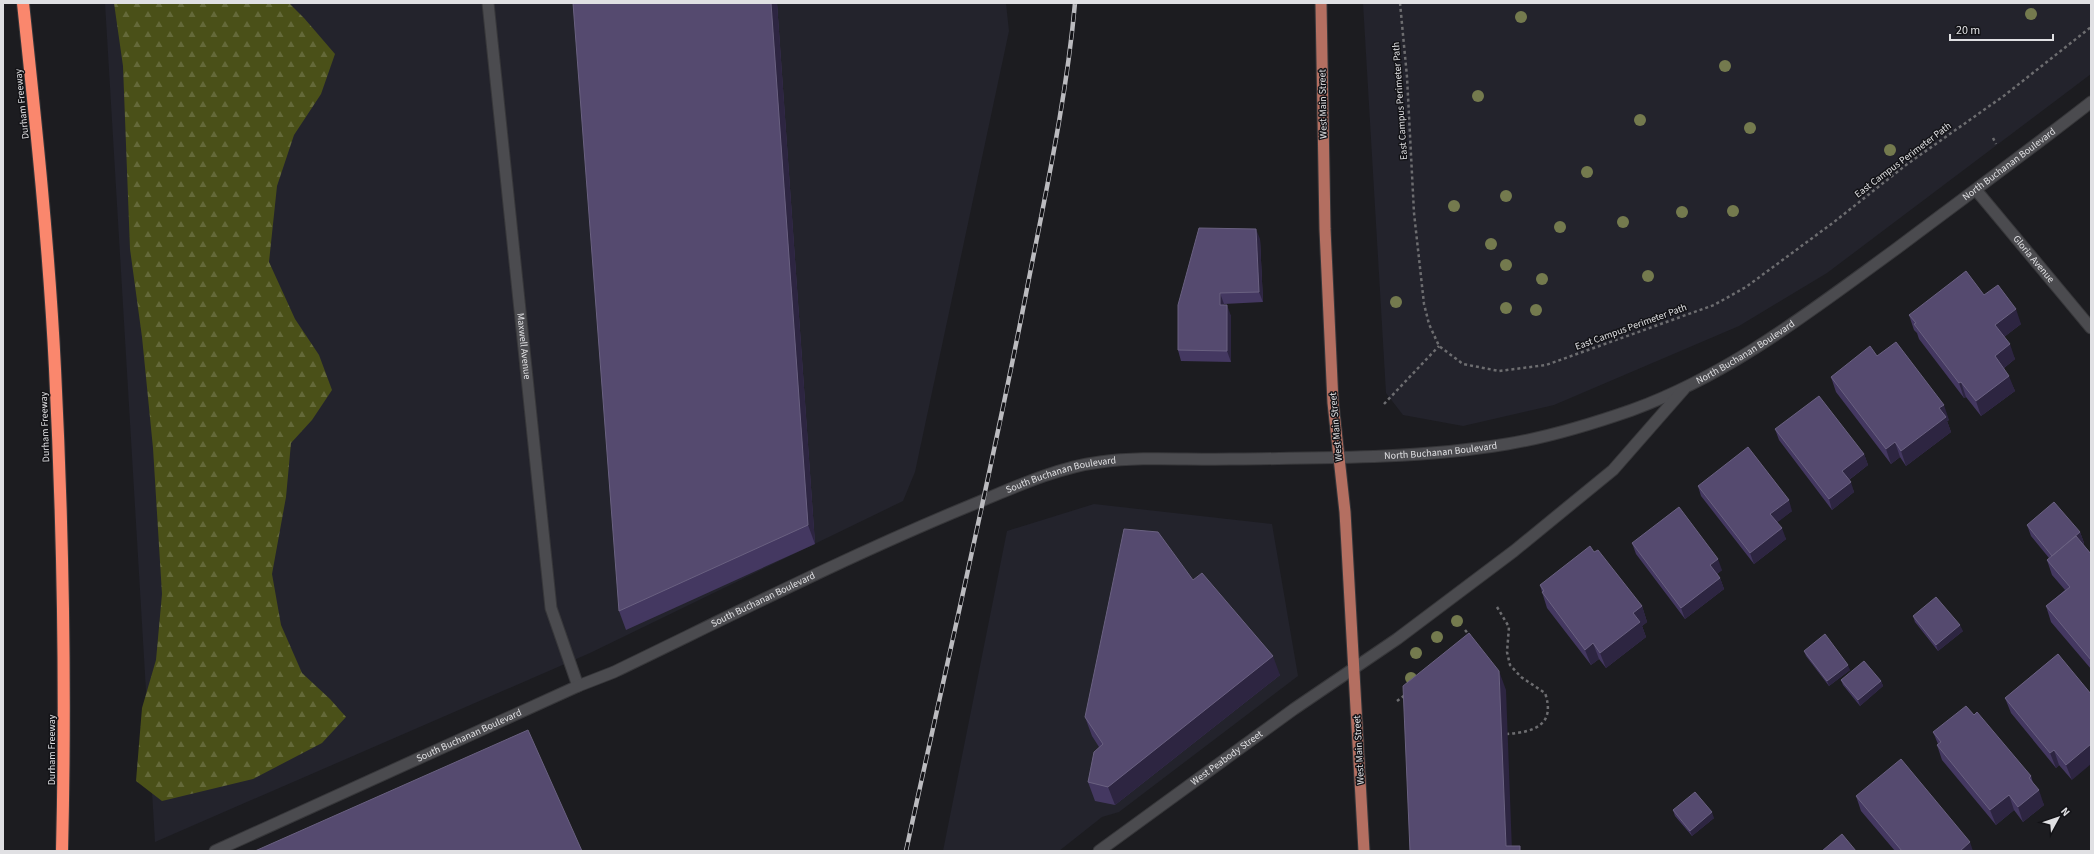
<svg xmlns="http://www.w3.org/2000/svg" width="2094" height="854" font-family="'Source Sans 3',sans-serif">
  <defs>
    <pattern id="forest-firs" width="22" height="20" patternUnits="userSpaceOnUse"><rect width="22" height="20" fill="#4a5018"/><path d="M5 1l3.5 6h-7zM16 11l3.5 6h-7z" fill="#646939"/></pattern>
  </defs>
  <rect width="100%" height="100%" fill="#1c1c20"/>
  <path fill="#23232c" d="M105 3H1006L1009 31 915 472 903 501 590 653 155 842Z
    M1363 3H2091V74L1827 273 1739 326 1554 405 1463 426 1403 415 1386 393Z
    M1094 504 1272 524 1298 676 1119 812 1102 817 1059 851H943L1007 531Z"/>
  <path fill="url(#forest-firs)" d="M114 3H289L304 18 335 54 321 94 294 135 277 186 269 262 295 319 319 355 332 390 312 420 291 443 286 497 272 574 281 625 302 673 330 699 346 717 322 743 253 779 162 801 136 781 142 708 156 660 162 594 153 448 142 337 130 249 123 66Z"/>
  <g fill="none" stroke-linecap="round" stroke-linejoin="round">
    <defs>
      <g id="minor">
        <path id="s1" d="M488 3 551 608 578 686"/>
        <path id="s2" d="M1976 190 2091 328"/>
      </g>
      <g id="tertiary">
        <path id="s3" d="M215 851 578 686 614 672C732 615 848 556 969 506 1011 489 1054 468 1100 462 1143 456 1187 460 1230 459 1322 458 1416 459 1507 444 1549 437 1592 424 1632 410 1731 374 1812 310 1896 249 1961 200 2027 152 2091 102"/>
        <path id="s4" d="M1099 851 1294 709 1397 639 1514 551 1613 470 1684 389"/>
      </g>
      <path id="primary" d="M1321 3 1325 229 1333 403 1345 512 1364 851"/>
      <path id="motorway" d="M23 3C36 125 49 247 55 369 63 529 66 690 62 851"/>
    </defs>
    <use href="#minor" stroke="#37373a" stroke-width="13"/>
    <use href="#tertiary" stroke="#37373a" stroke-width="13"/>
    <use href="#primary" stroke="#37373a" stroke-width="13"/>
    <use href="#motorway" stroke="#37373a" stroke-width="14"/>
    <path stroke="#6d6d70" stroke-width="2.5" stroke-dasharray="3 3" stroke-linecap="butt" d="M1400 3 1407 77 1414 213 1424 304 1429 324 1439 346 1463 364 1499 371 1546 365 1714 305 1746 287 1834 222 1906 165 2005 95 2091 27
      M1993 138 1996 144
      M1384 404 1439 346
      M1497 607 1509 627 1507 652 1510 665 1521 677 1545 693C1556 725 1534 732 1507 734
      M1465 630 1470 636
      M1397 701 1405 695"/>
    <use href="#minor" stroke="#4b4b4f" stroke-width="11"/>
    <use href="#tertiary" stroke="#4b4b4f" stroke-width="11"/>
    <use href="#primary" stroke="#b46f61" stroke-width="11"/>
    <use href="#motorway" stroke="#fa876d" stroke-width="12"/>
    <defs>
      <path id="rail" d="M906 851C946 667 989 483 1025 299 1044 200 1066 103 1075 3"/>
    </defs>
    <use href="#rail" stroke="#bbbbbf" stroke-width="4.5"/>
    <use href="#rail" stroke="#131317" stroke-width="3" stroke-dasharray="9" stroke-linecap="butt"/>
  </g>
  <g fill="#747a4e">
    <circle cx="2031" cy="14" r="6"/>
    <circle cx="1521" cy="17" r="6"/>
    <circle cx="1725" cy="66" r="6"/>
    <circle cx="1478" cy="96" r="6"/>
    <circle cx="1640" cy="120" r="6"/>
    <circle cx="1750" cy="128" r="6"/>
    <circle cx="1890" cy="150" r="6"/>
    <circle cx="1587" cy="172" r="6"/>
    <circle cx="1506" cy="196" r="6"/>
    <circle cx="1454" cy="206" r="6"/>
    <circle cx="1733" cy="211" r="6"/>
    <circle cx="1682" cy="212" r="6"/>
    <circle cx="1623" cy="222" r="6"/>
    <circle cx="1560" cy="227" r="6"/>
    <circle cx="1491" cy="244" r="6"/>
    <circle cx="1506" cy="265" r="6"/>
    <circle cx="1648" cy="276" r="6"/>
    <circle cx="1542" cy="279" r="6"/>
    <circle cx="1396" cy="302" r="6"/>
    <circle cx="1506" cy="308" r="6"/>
    <circle cx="1536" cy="310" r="6"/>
    <circle cx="1457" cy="621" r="6"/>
    <circle cx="1437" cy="637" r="6"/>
    <circle cx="1416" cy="653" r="6"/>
    <circle cx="1411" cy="678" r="6"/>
  </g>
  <path fill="#443861" d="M777 3 815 544 626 630 619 611Z
    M1260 239 1263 302 1224 304V305L1231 316V362L1181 361 1178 350Z
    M1984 295 2021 324 2004 337 2015 359 2004 368 2015 391 1981 416 1966 397 1964 398 1919 339 1917 333 1914 330 1909 315Z
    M1877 356 1949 420 1947 421 1951 432 1906 466 1900 457 1891 464 1836 392 1831 377Z
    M1775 429 1864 454 1868 465 1849 480 1854 492 1832 510 1779 440Z
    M1698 486 1792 511 1777 522 1786 539 1754 564 1701 496Z
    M2027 525 2080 532 2084 543 2083 544 2091 554V669L2051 622 2046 606 2065 590 2052 575 2047 560 2049 558 2031 536Z
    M1632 543 1722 570 1717 574 1720 578 1724 589 1685 619 1636 554Z
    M1594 552 1642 606 1647 622 1642 626 1646 637 1606 668 1599 659 1591 665 1547 608 1542 592 1540 585Z
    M1193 580 1280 675 1115 805 1095 801 1088 782 1099 747 1092 736 1085 717Z
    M1913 616 1963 631 1938 651 1915 622Z
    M1804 651 1850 670 1829 686 1806 656Z
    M2058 654 2072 780 2059 765 2056 768 2011 713 2005 698Z
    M1841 680 1881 681 1883 686 1860 706 1843 685Z
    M1974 715 2031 776 2033 783 2044 805 2023 822 2014 810 1996 825 1942 760 1937 745 1938 744 1933 732Z
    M1856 796 1973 851H1895L1861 811Z
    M1673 810 1714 818 1692 836 1675 816Z"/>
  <path fill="#2d2541" d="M771 3H777L815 544 808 525Z
    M1256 229 1260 239 1263 302 1259 292Z
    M1220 293 1224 304V316L1220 305Z
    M1227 305 1231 316V362L1227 351Z
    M2016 309 2021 324 2000 340 1995 325Z
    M2010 344 2015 359 2000 371 1995 356Z
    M2009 376 2015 391 1981 416 1976 401Z
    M1961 382 1966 397 1964 398 1959 383Z
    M1944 405 1949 420 1947 421 1951 432 1906 466 1901 451 1939 408Z
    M1895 442 1900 457 1891 464 1886 449Z
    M1864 454 1868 465 1846 482 1842 471Z
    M1851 482 1854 492 1832 510 1829 499Z
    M1789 500 1792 511 1774 525 1770 514Z
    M1782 528 1786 539 1754 564 1750 553Z
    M2080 532 2084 543 2056 567 2052 556Z
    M1718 559 1722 570 1714 576 1710 565Z
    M1720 578 1724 589 1685 619 1681 608Z
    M1642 606 1647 622 1642 626 1646 637 1606 668 1600 653 1633 613Z
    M1960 625 1963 631 1938 651 1936 645Z
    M1593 643 1599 659 1591 665 1585 650Z
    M1273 656 1280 675 1115 805 1108 787Z
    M1848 665 1850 670 1829 686 1827 681Z
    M1499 671 1506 690 1512 851 1506 846Z
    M1881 681 1883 686 1860 706 1858 700Z
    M2091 744V764L2072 780 2066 765Z
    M2054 750 2059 765 2056 768 2050 753Z
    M2039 790 2044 805 2023 822 2018 807Z
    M2009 795 2014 810 1996 825 1990 810Z
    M1712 812 1714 818 1692 836 1690 831Z
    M1970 842 1973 851H1960Z"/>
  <path fill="#554a6f" stroke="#6a6181" d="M573 3H771L808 525 619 611Z
    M1199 228 1256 229 1259 292 1220 293V305H1227V351L1178 350V305Z
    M1966 271 1984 295 1998 285 2016 309 1995 325 2010 344 1995 356 2009 376 1976 401 1961 382 1959 383 1914 324 1916 323 1909 315Z
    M1896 342 1944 405 1939 408 1946 417 1901 451 1895 442 1886 449 1831 377 1870 346 1877 356Z
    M1819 396 1864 454 1842 471 1851 482 1829 499 1775 429Z
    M1748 447 1789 500 1770 514 1782 528 1750 553 1698 486Z
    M2054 502 2080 532 2052 556 2027 525Z
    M1679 507 1718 559 1710 565 1720 578 1681 608 1632 543Z
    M1124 529 1158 532 1193 580 1202 573 1273 656 1108 787 1088 782 1094 752 1103 744 1085 717Z
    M2076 536 2091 554V660L2046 606 2070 587 2047 560Z
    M1590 546 1594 552 1598 550 1642 606 1633 613 1640 622 1600 653 1593 643 1585 650 1542 592 1544 591 1540 585Z
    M1936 597 1960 625 1936 645 1913 616Z
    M1469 633 1499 671 1506 846H1520V851H1410L1403 686Z
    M1825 634 1848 665 1827 681 1804 651Z
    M2058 654 2091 694V744L2066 765 2054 750 2050 753 2005 698Z
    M1864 661 1881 681 1858 700 1841 680Z
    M1966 706 1974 715 1977 712 2031 776 2029 778 2039 790 2018 807 2009 795 1990 810 1937 745 1941 742 1933 732Z
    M528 730 582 851H255Z
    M1901 759 1970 842 1960 851H1902L1856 796Z
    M1695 792 1712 812 1690 831 1673 810Z
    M1842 834 1856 851H1822Z"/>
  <g text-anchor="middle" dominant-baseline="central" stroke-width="3" stroke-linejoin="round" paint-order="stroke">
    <g font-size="10" fill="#e0e0e3" stroke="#131317">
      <text transform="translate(1400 101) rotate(-94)">East Campus Perimeter Path</text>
      <text transform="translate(22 104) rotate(-96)">Durham Freeway</text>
      <text transform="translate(1323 104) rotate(-91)">West Main Street</text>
      <text transform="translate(1903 160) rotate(-37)">East Campus Perimeter Path</text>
      <text stroke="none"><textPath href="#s3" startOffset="1957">North Buchanan Boulevard</textPath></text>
      <text stroke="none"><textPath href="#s2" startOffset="90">Gloria Avenue</textPath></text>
      <text transform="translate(1631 327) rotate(-20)">East Campus Perimeter Path</text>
      <text stroke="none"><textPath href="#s1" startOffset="345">Maxwell Avenue</textPath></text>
      <text stroke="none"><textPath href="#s3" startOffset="1633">North Buchanan Boulevard</textPath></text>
      <text transform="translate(45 427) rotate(-92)">Durham Freeway</text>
      <text transform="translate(1336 427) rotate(-95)">West Main Street</text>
      <text stroke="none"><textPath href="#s3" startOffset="1309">North Buchanan Boulevard</textPath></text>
      <text stroke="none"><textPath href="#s3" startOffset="927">South Buchanan Boulevard</textPath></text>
      <text stroke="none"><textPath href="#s3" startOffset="603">South Buchanan Boulevard</textPath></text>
      <text stroke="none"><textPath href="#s3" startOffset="279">South Buchanan Boulevard</textPath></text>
      <text transform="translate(52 750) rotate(-90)">Durham Freeway</text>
      <text transform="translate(1359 750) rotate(-93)">West Main Street</text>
      <text stroke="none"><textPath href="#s4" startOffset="158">West Peabody Street</textPath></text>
    </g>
  </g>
  <rect width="2094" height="854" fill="none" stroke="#e0e0e3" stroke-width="8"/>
  <g transform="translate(2058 818) rotate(50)" stroke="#131317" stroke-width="3" paint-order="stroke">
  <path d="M0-3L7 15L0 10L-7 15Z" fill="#e0e0e3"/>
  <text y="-6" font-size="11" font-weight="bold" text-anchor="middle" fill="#e0e0e3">N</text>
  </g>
  <path d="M1950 34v6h103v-6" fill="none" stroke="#e0e0e3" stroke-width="2"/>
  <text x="1956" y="34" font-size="12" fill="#e0e0e3" stroke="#131317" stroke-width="3" paint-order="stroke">20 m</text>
</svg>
